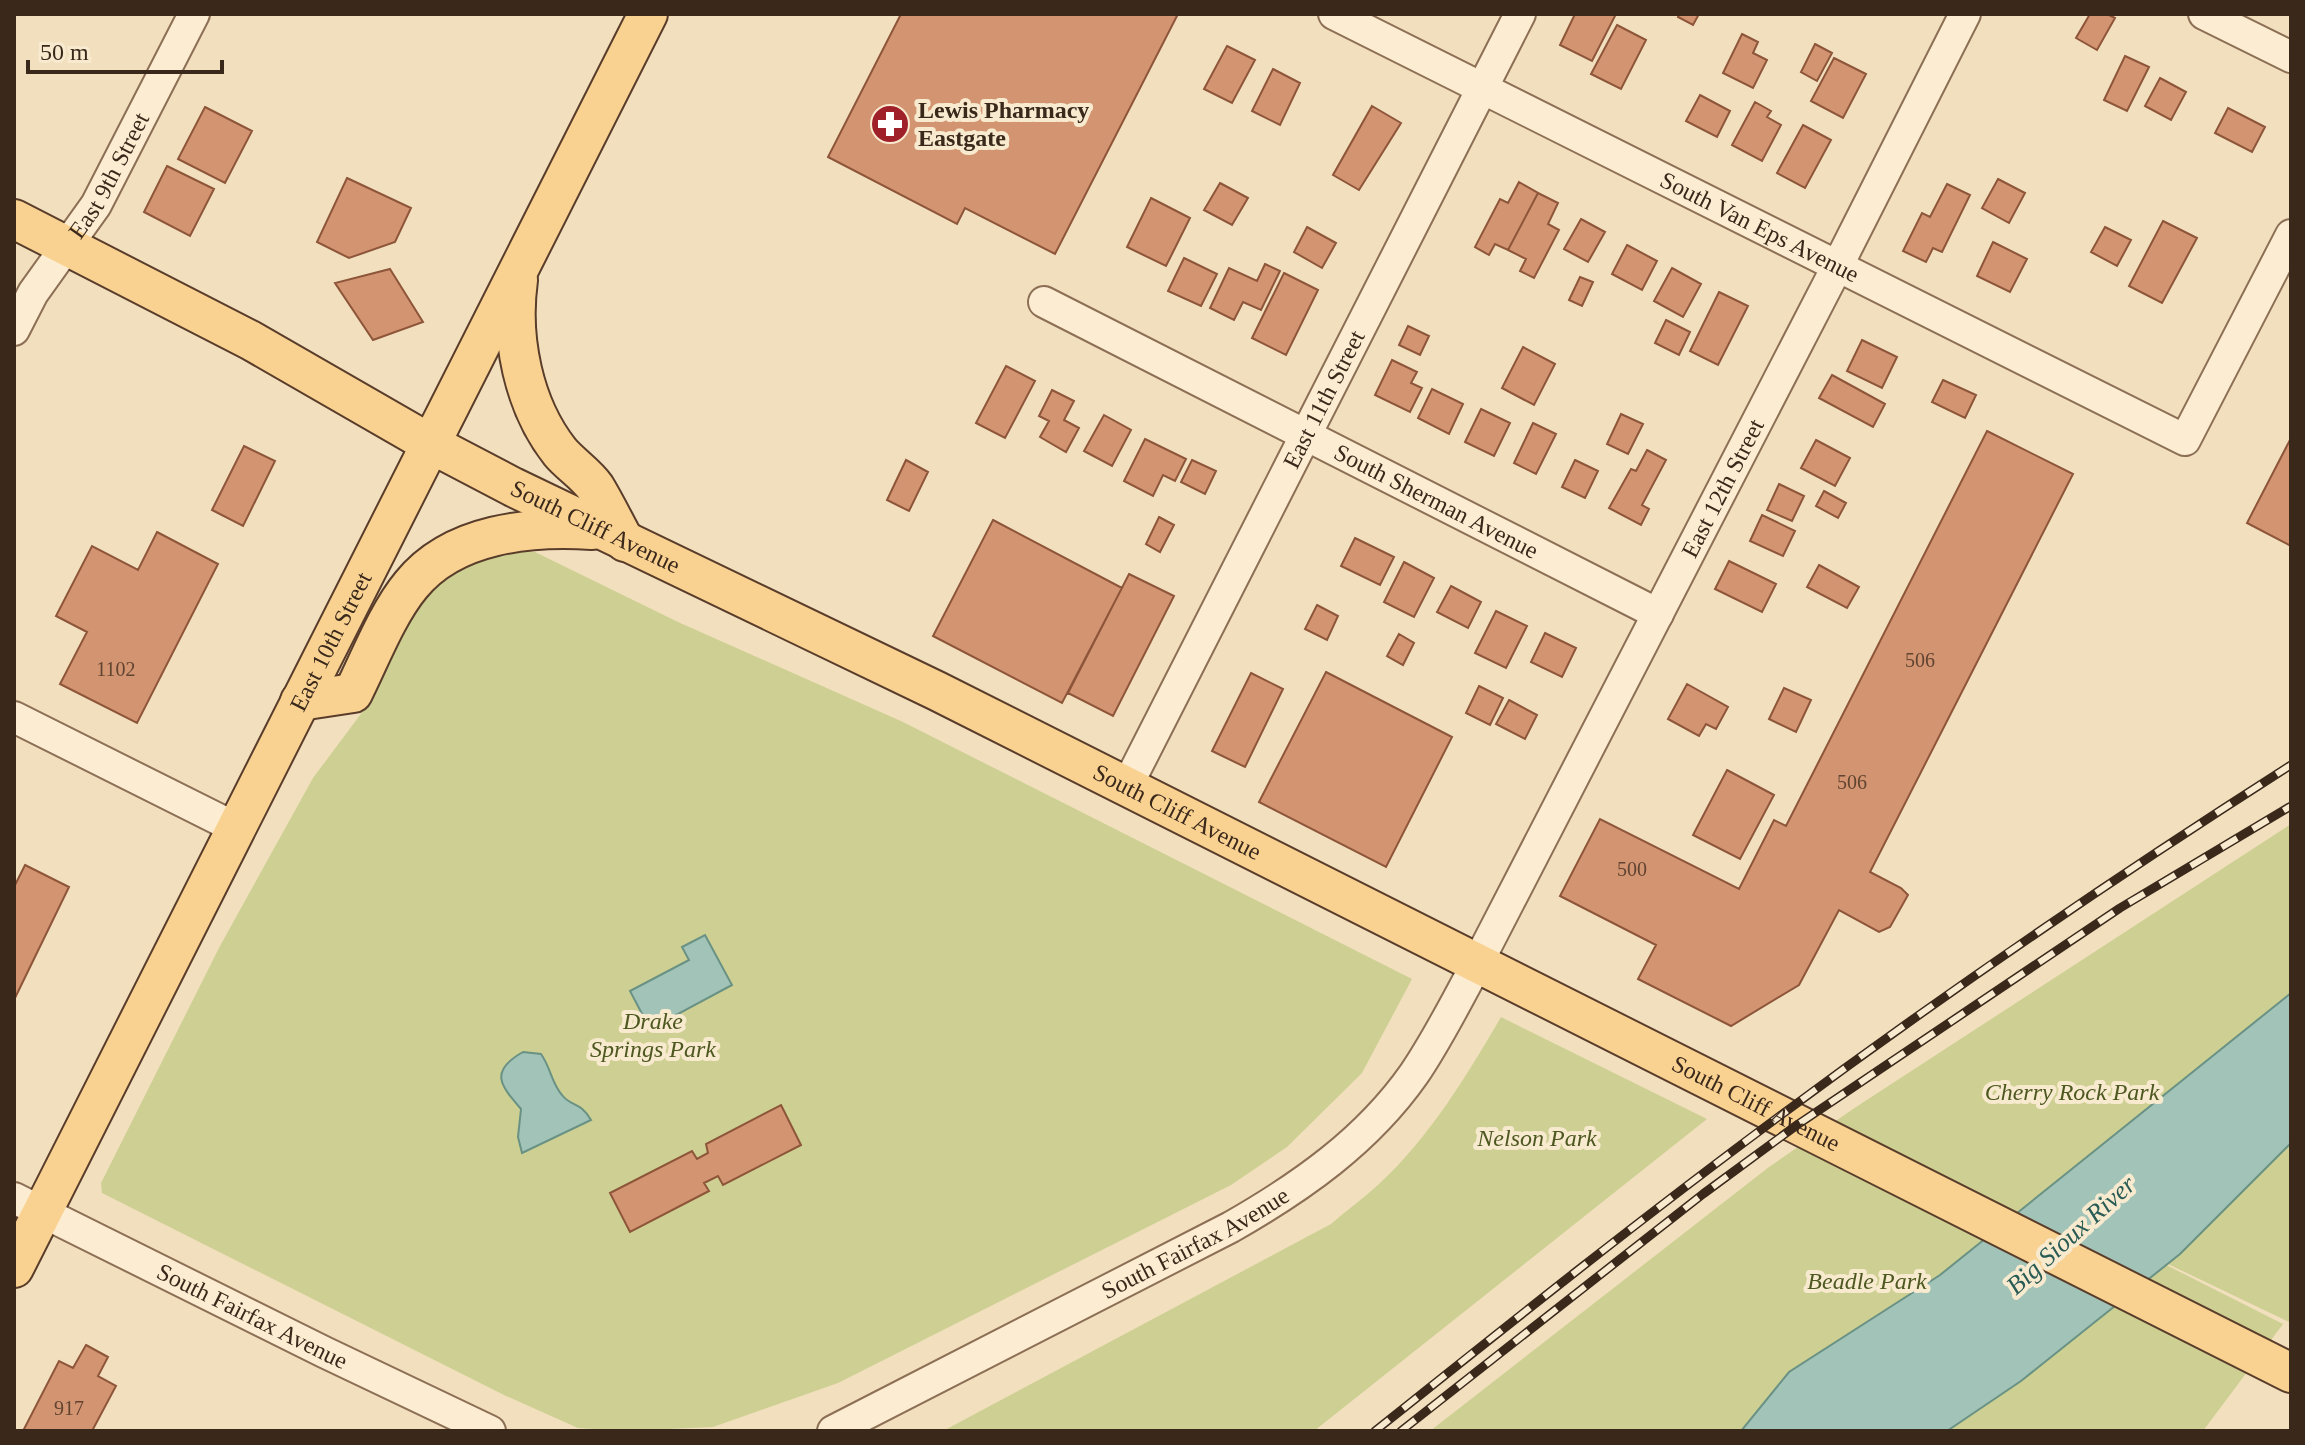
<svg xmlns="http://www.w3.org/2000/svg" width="2305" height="1445" font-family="'Times New Roman',serif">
  <rect width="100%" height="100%" fill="#f2dfbe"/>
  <path fill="#cdd092" d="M504 549 535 552 678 622 903 722 1412 979 1362 1073 1287 1147 1231 1185 838 1383 713 1427 625 1431 578 1428 504 1395 102 1193 101 1183 220 946 313 778 366 707 419 603 452 568Z
    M2291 824V1323L2097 1230 2283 1324 2203 1431H1430L1769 1167 1856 1107Z
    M1501 1017 1707 1119 1314 1431H943L1331 1224C1347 1210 1364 1198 1379 1184 1430 1137 1467 1075 1501 1017Z"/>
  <path fill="#a2c3b7" stroke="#699285" stroke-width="2" d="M705 935 732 985 650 1029 630 991 689 960 682 947Z
    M2291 993V1143L2180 1254 2021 1381 1947 1431H1741L1789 1372 1940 1275Z
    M523 1052 541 1054C551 1068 551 1082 562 1095 571 1107 580 1101 591 1120L522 1153 518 1137 521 1109C500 1085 489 1071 523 1052Z"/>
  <path fill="#d39471" stroke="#8d5539" stroke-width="2" d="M901 14H1178L1055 254 965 208 957 224 828 157Z
    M1575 14H1616L1592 61 1560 45Z
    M1679 14H1699L1693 25 1678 17Z
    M2090 14H2107L2115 18 2097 50 2076 38Z
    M1617 25 1646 40 1621 89 1591 74Z
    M1742 34 1758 42 1753 53 1767 60 1753 88 1723 73Z
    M1815 44 1832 53 1817 81 1801 72Z
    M1227 46 1255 60 1232 103 1204 89Z
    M2125 56 2149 67 2127 111 2104 100Z
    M1834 58 1866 74 1843 118 1811 101Z
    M1273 69 1300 83 1280 125 1252 111Z
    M2160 78 2186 92 2171 120 2145 106Z
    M1700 95 1730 111 1717 137 1686 121Z
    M1755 102 1771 111 1767 117 1781 125 1762 161 1732 145Z
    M1372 106 1401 123 1359 190 1333 175Z
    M205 107 252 131 225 183 178 159Z
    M2228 108 2265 127 2252 152 2215 133Z
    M1803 125 1831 140 1805 188 1777 173Z
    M167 166 214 189 190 236 144 212Z
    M347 178 411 208 395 242 349 258 317 242Z
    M1998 179 2025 193 2009 223 1982 208Z
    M1519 182 1538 193 1508 250 1495 244 1489 255 1475 247 1500 199 1508 203Z
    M1220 183 1248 198 1232 225 1204 210Z
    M1947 184 1970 195 1942 252 1933 248 1926 262 1903 251 1922 213 1930 217Z
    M1538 193 1558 203 1548 224 1559 230 1534 278 1520 271 1526 259 1508 250Z
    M1151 198 1190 218 1166 266 1127 247Z
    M1581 219 1605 232 1588 262 1564 249Z
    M2163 221 2197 238 2162 303 2129 286Z
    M1307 227 1336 243 1322 268 1294 252Z
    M2105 227 2131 240 2117 266 2091 252Z
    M1993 242 2027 259 2010 292 1977 276Z
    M1627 245 1657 261 1642 290 1612 274Z
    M1184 258 1217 274 1201 306 1168 291Z
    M1265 264 1280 271 1261 310 1243 302 1234 320 1210 308 1229 268 1257 281Z
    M1672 268 1701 284 1683 317 1654 301Z
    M390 269 423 322 373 340 335 283Z
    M1284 273 1318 290 1286 355 1252 338Z
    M1580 277 1593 282 1582 306 1569 300Z
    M1719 292 1748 306 1718 365 1690 351Z
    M1666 320 1690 332 1679 355 1655 343Z
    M1408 326 1429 336 1420 355 1399 345Z
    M1862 340 1897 357 1882 388 1847 371Z
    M1523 347 1555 364 1534 405 1502 388Z
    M1392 360 1417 372 1411 383 1422 388 1410 412 1375 395Z
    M1006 366 1035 381 1005 438 976 423Z
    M1832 375 1885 404 1873 427 1819 398Z
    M1943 380 1976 395 1965 418 1932 402Z
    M1432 389 1463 404 1449 434 1418 418Z
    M1052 390 1074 401 1064 420 1079 428 1066 452 1040 437 1049 421 1039 416Z
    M1481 409 1510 423 1494 456 1465 442Z
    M1621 414 1643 424 1628 454 1607 444Z
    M1104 415 1131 430 1112 466 1084 451Z
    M1533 423 1556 434 1536 474 1514 463Z
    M1987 431 2073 474 1870 872 1901 888 1908 895 1890 927 1879 932 1839 910 1799 985 1731 1026 1638 979 1656 945 1560 896 1600 819 1739 889 1774 820 1786 826Z
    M2291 438V546L2247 523Z
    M1145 439 1186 459 1175 481 1163 475 1153 496 1124 481Z
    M1816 440 1850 458 1835 486 1801 468Z
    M244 446 275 461 243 526 212 510Z
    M1647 450 1666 460 1642 505 1649 509 1641 525 1609 508 1631 469 1636 471Z
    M906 460 928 472 909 511 887 500Z
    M1192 460 1216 471 1205 494 1181 482Z
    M1575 460 1598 471 1585 498 1562 487Z
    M1779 484 1804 496 1792 521 1767 510Z
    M1824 491 1846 503 1838 518 1816 506Z
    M1762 515 1795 531 1783 556 1750 541Z
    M1159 517 1174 525 1160 552 1146 544Z
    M993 520 1122 588 1062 703 933 636Z
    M157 532 218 564 137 723 60 684 87 632 56 616 92 546 138 570Z
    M1355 538 1394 557 1380 585 1341 566Z
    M1729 561 1776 584 1762 612 1715 589Z
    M1404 562 1434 578 1414 617 1384 602Z
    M1819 565 1859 587 1847 608 1807 587Z
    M1129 574 1174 596 1113 716 1068 693Z
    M1451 586 1481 602 1468 628 1437 612Z
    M1317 605 1338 616 1327 640 1305 629Z
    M1496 611 1527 626 1506 668 1475 653Z
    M1545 633 1576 648 1562 677 1531 662Z
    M1399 634 1414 643 1403 665 1387 656Z
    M1326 672 1452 737 1386 867 1259 802Z
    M1251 673 1283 689 1245 767 1212 751Z
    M1687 684 1728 707 1716 729 1706 724 1699 736 1668 719Z
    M1479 686 1503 698 1490 725 1466 713Z
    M1784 688 1811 700 1796 732 1769 719Z
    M1509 700 1537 715 1525 739 1496 724Z
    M1727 770 1774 795 1740 859 1693 835Z
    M25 865 69 887 14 1000V887Z
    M781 1105 801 1145 723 1185 718 1176 704 1183 709 1191 630 1232 610 1193 692 1151 697 1159 708 1153 706 1144Z
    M86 1345 108 1357 98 1376 116 1386 92 1431H23L59 1361 73 1368Z"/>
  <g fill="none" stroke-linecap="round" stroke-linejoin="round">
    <defs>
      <g id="minor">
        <path id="s1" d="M1334 14 2185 440 2291 235"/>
        <path d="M2204 14 2291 57"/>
        <path id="s2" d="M1044 302 1658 614"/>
        <path id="s3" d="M14 330 33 293 96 205 194 14"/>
        <path d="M14 717 236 828"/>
        <path id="s4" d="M1127 786 1520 14"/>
        <path id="s5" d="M14 1198 324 1352 490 1431"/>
        <path id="s6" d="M833 1431 1231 1227C1301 1187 1367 1141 1414 1074 1438 1039 1457 1000 1478 962L1838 265 1965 14"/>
      </g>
      <g id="major">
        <path id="s7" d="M14 219 250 340 429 443 513 487 937 691 2291 1373"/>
        <path d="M518 280C510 338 523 405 560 452 570 464 586 474 595 487 606 505 615 524 625 542"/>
        <path d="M300 701 353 693C370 659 387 614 411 585 453 533 530 526 592 530"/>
        <path id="s8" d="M14 1268 648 14"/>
      </g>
    </defs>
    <use href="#minor" stroke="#8c6f55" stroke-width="34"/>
    <use href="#major" stroke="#593d2a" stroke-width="42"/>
    <use href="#minor" stroke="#fcedd2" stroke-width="30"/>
    <use href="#major" stroke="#f9d292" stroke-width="38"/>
    <defs>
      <path id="rail" d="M1375 1431C1509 1324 1643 1217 1781 1115 1947 992 2117 876 2291 765
        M1401 1431 1703 1194 1797 1125 2120 908 2291 806"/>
    </defs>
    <use href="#rail" stroke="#3a281b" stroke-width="9"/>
    <use href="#rail" stroke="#f8eacf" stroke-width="6" stroke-dasharray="18" stroke-linecap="butt"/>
  </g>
  <defs>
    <symbol id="pharmacy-disc" viewBox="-11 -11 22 22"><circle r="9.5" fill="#a02029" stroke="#f8eacf"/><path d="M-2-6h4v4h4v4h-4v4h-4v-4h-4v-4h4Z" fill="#fff"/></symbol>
  </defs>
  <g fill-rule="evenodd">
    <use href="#pharmacy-disc" x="868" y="102" width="44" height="44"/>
  </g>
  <g text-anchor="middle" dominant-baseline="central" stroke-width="8" stroke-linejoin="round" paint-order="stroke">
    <g font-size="20" fill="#604330">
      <text x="1920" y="660">506</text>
      <text x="116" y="669">1102</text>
      <text x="1852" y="782">506</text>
      <text x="1632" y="869">500</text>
      <text x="69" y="1408">917</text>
    </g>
    <g font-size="24" font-weight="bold" fill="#3a281b" stroke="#f8eacf" text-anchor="start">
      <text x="918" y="110">Lewis Pharmacy<tspan x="918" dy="28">Eastgate</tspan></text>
    </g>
    <g font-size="24" fill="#3a281b" stroke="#f8eacf">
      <text stroke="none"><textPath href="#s3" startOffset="182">East 9th Street</textPath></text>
      <text stroke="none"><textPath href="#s1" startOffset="476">South Van Eps Avenue</textPath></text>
      <text stroke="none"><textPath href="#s4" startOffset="434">East 11th Street</textPath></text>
      <text stroke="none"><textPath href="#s6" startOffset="1350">East 12th Street</textPath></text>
      <text stroke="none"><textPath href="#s2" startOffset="440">South Sherman Avenue</textPath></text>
      <text stroke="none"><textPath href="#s7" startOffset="658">South Cliff Avenue</textPath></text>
      <text stroke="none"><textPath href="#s8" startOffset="702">East 10th Street</textPath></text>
      <text stroke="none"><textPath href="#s7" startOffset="1306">South Cliff Avenue</textPath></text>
      <text stroke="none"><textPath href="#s7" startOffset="1954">South Cliff Avenue</textPath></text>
      <text stroke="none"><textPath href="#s6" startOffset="408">South Fairfax Avenue</textPath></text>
      <text stroke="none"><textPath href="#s5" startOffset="266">South Fairfax Avenue</textPath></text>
    </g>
    <g font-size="24" font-style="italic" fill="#4d5820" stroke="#f8eacf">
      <text x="653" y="1021">Drake<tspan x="653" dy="28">Springs Park</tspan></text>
      <text x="2072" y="1092">Cherry Rock Park</text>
      <text x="1537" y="1138">Nelson Park</text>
      <text x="1867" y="1281">Beadle Park</text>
    </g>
    <g font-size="26" font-style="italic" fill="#295b55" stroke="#f8eacf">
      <text transform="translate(2071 1235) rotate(-42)">Big Sioux River</text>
    </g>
  </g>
  <rect width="2305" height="1445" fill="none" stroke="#3a281b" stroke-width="32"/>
  <path d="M28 60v12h194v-12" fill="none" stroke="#3a281b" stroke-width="4"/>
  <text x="40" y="60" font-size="24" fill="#3a281b" stroke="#f8eacf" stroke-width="6" paint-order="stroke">50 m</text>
</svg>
